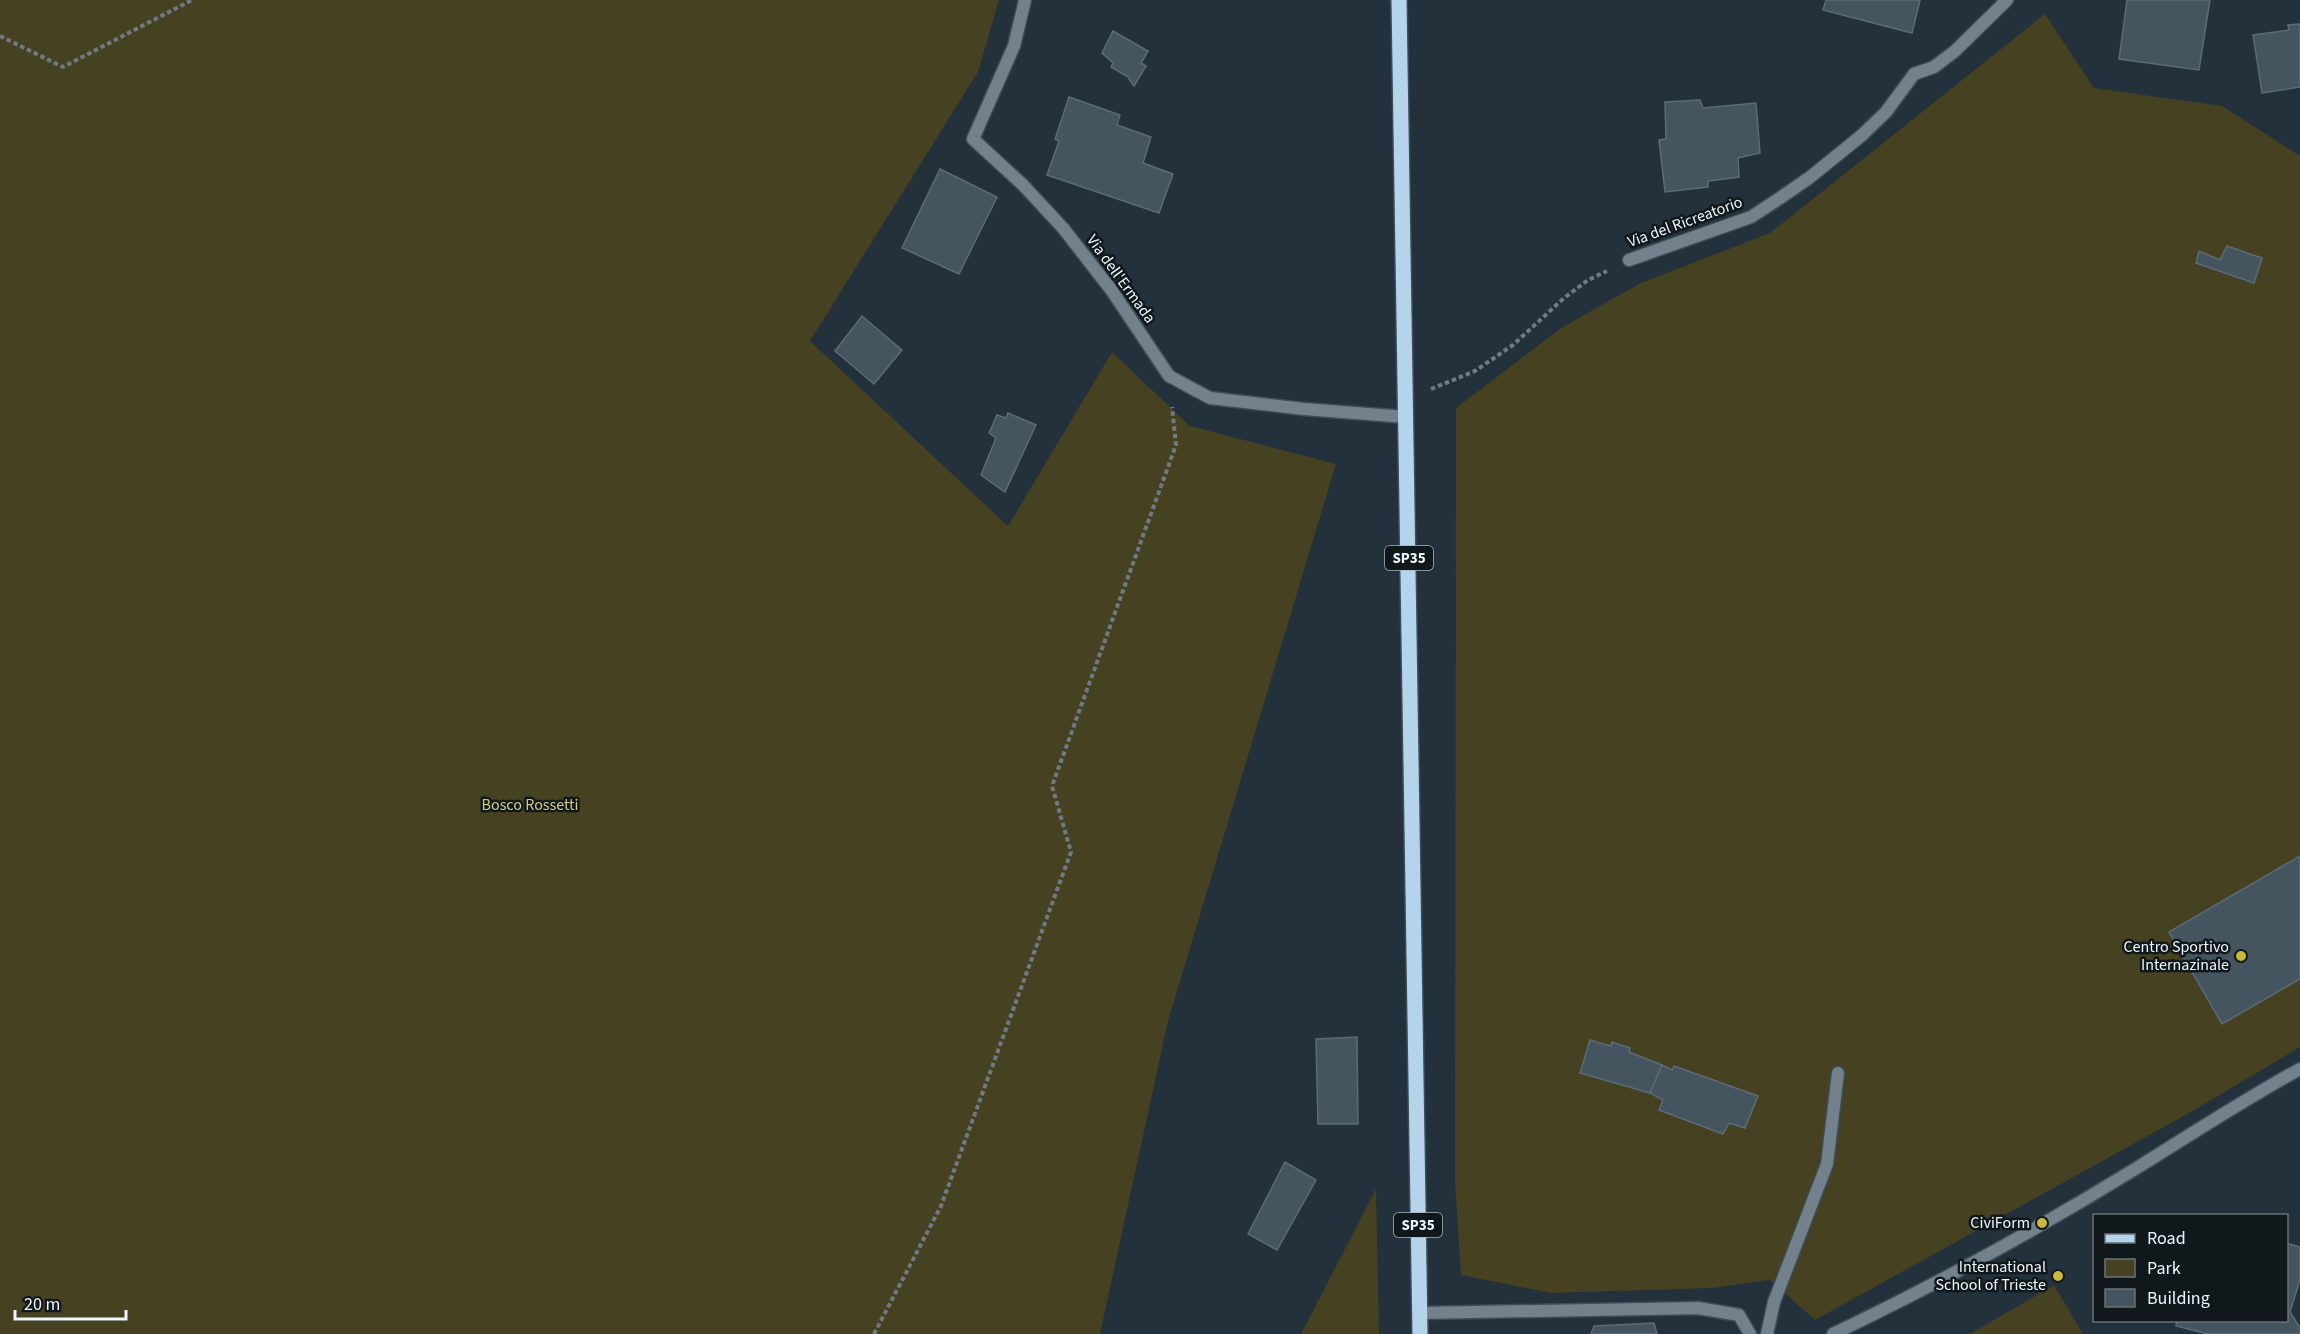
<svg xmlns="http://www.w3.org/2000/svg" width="2300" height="1334" font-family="'Source Sans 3',sans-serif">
  <rect width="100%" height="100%" fill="#22313b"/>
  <path fill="#464120" d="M0 0H999L978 72 810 341 1008 526 1112 352 1190 426 1336 464 1168 1021 1100 1334H0Z
    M2045 14 2094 88 2222 106 2300 156V1047L2191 1112 1815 1320 1770 1280 1712 1288 1551 1293 1461 1275 1455 1182 1456 408 1561 328 1641 283 1770 233Z
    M1376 1189 1379 1334H1301Z
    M2054 1285 2083 1334H1970Z"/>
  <path fill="#455560" stroke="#5b6b77" stroke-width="1.5" d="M1826 0H1920L1912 33 1823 10Z
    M2127 0H2210L2199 70 2119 59Z
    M2300 24V87L2262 93 2253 35 2289 30 2288 25Z
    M1113 31 1148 51 1141 63 1146 66 1134 86 1128 77 1111 67 1113 63 1102 53Z
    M1069 97 1120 115 1117 125 1151 137 1143 163 1173 174 1159 213 1047 175 1059 141 1055 139Z
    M1700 100 1703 108 1756 103 1760 153 1738 158 1739 177 1708 181V187L1665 192 1659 140 1666 139 1665 102Z
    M940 169 997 197 959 274 902 248Z
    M2227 246 2262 258 2254 283 2196 263 2199 251 2220 260Z
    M862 316 902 350 874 384 835 351Z
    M1008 413 1036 425 1005 492 981 475 996 438 989 433 997 415 1006 418Z
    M2300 856V979L2222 1024 2169 932Z
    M1357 1037 1358 1124H1318L1316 1039Z
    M1590 1040 1611 1046 1612 1042 1630 1048 1629 1052 1662 1065 1650 1093 1580 1073Z
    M1662 1065 1672 1070 1674 1066 1758 1096 1745 1128 1729 1123 1723 1134 1659 1110 1663 1100 1650 1093Z
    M1285 1162 1316 1180 1277 1250 1248 1234Z
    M2286 1243 2300 1247V1280L2290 1312 2300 1328V1334H2208L2176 1326 2177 1320H2286Z
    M1654 1323 1657 1334H1591L1594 1326Z"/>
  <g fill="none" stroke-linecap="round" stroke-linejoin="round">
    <defs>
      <path id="service" d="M1420 1313 1698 1308 1739 1315 1750 1334
        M1767 1334 1774 1302 1827 1164 1838 1073
        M1833 1334C1938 1284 2041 1227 2140 1166 2193 1133 2245 1099 2300 1069"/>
      <path id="minor" d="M1025 0 1014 46 973 139 1023 185 1063 228 1112 291 1169 376 1210 398 1304 409 1406 417
        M1629 260 1751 217 1780 198 1809 178 1861 136 1886 112 1914 74 1934 67 1955 51 2007 0"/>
      <path id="primary" d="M1399 0 1420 1334"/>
    </defs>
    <use href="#service" stroke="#3e4d56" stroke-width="15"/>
    <use href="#minor" stroke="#3e4d56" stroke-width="15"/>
    <use href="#primary" stroke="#3e4d56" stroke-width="18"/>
    <path stroke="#6e7b84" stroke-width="4" stroke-dasharray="4.5 3" stroke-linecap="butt" d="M0 36 63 67 192 0
      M1431 389 1475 371 1513 345 1564 298 1588 280 1607 271
      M874 1334 941 1206 1071 852 1052 786 1176 445 1172 407"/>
    <use href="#service" stroke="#72818c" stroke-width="12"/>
    <use href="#minor" stroke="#72818c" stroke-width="12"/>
    <use href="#primary" stroke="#b4d4eb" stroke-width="15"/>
  </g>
  <g fill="#ccb938" stroke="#11181c" stroke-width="2">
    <circle cx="2241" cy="956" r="6"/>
    <circle cx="2042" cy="1223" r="6"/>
    <circle cx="2058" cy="1276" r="6"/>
  </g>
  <g text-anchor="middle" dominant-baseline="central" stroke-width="5" stroke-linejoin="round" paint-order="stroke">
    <g fill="#11181c" stroke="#abb3ba" stroke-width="1.5">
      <rect x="1385" y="546" width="48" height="24" rx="4.5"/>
      <rect x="1394" y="1213" width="48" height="24" rx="4.5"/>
    </g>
    <g font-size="15" font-weight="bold" fill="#edf6fd">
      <text x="1409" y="558">SP35</text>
      <text x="1418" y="1225">SP35</text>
    </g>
    <g font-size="16" fill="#edf6fd" stroke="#11181c">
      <text transform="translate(1685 222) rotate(-20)">Via del Ricreatorio</text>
      <text transform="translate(1121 279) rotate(54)">Via dell'Ermada</text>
    </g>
    <g font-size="16" fill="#d4ca8a" stroke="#11181c">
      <text x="530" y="805">Bosco Rossetti</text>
    </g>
    <g font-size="16" fill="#edf6fd" stroke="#11181c" text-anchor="end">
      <text x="2229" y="947">Centro Sportivo<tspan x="2229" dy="18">Internazinale</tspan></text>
      <text x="2030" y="1223">CiviForm</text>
      <text x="2046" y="1267">International<tspan x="2046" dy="18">School of Trieste</tspan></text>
    </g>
  </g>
  <rect x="2093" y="1214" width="195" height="108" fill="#11181c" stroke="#697176" stroke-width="1.5"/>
  <rect x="2105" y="1234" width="30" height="9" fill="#b4d4eb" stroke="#697176" stroke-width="1.5"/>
  <text x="2147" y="1244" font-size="18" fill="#edf6fd">Road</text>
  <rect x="2105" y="1259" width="30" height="18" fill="#464120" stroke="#697176" stroke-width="1.5"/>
  <text x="2147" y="1274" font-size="18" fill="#edf6fd">Park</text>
  <rect x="2105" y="1289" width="30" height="18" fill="#455560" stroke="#697176" stroke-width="1.5"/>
  <text x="2147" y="1304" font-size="18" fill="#edf6fd">Building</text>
  <path d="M15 1310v9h111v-9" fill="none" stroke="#edf6fd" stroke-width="3"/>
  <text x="24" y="1310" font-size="18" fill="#edf6fd" stroke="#11181c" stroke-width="4.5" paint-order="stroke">20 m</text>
</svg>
